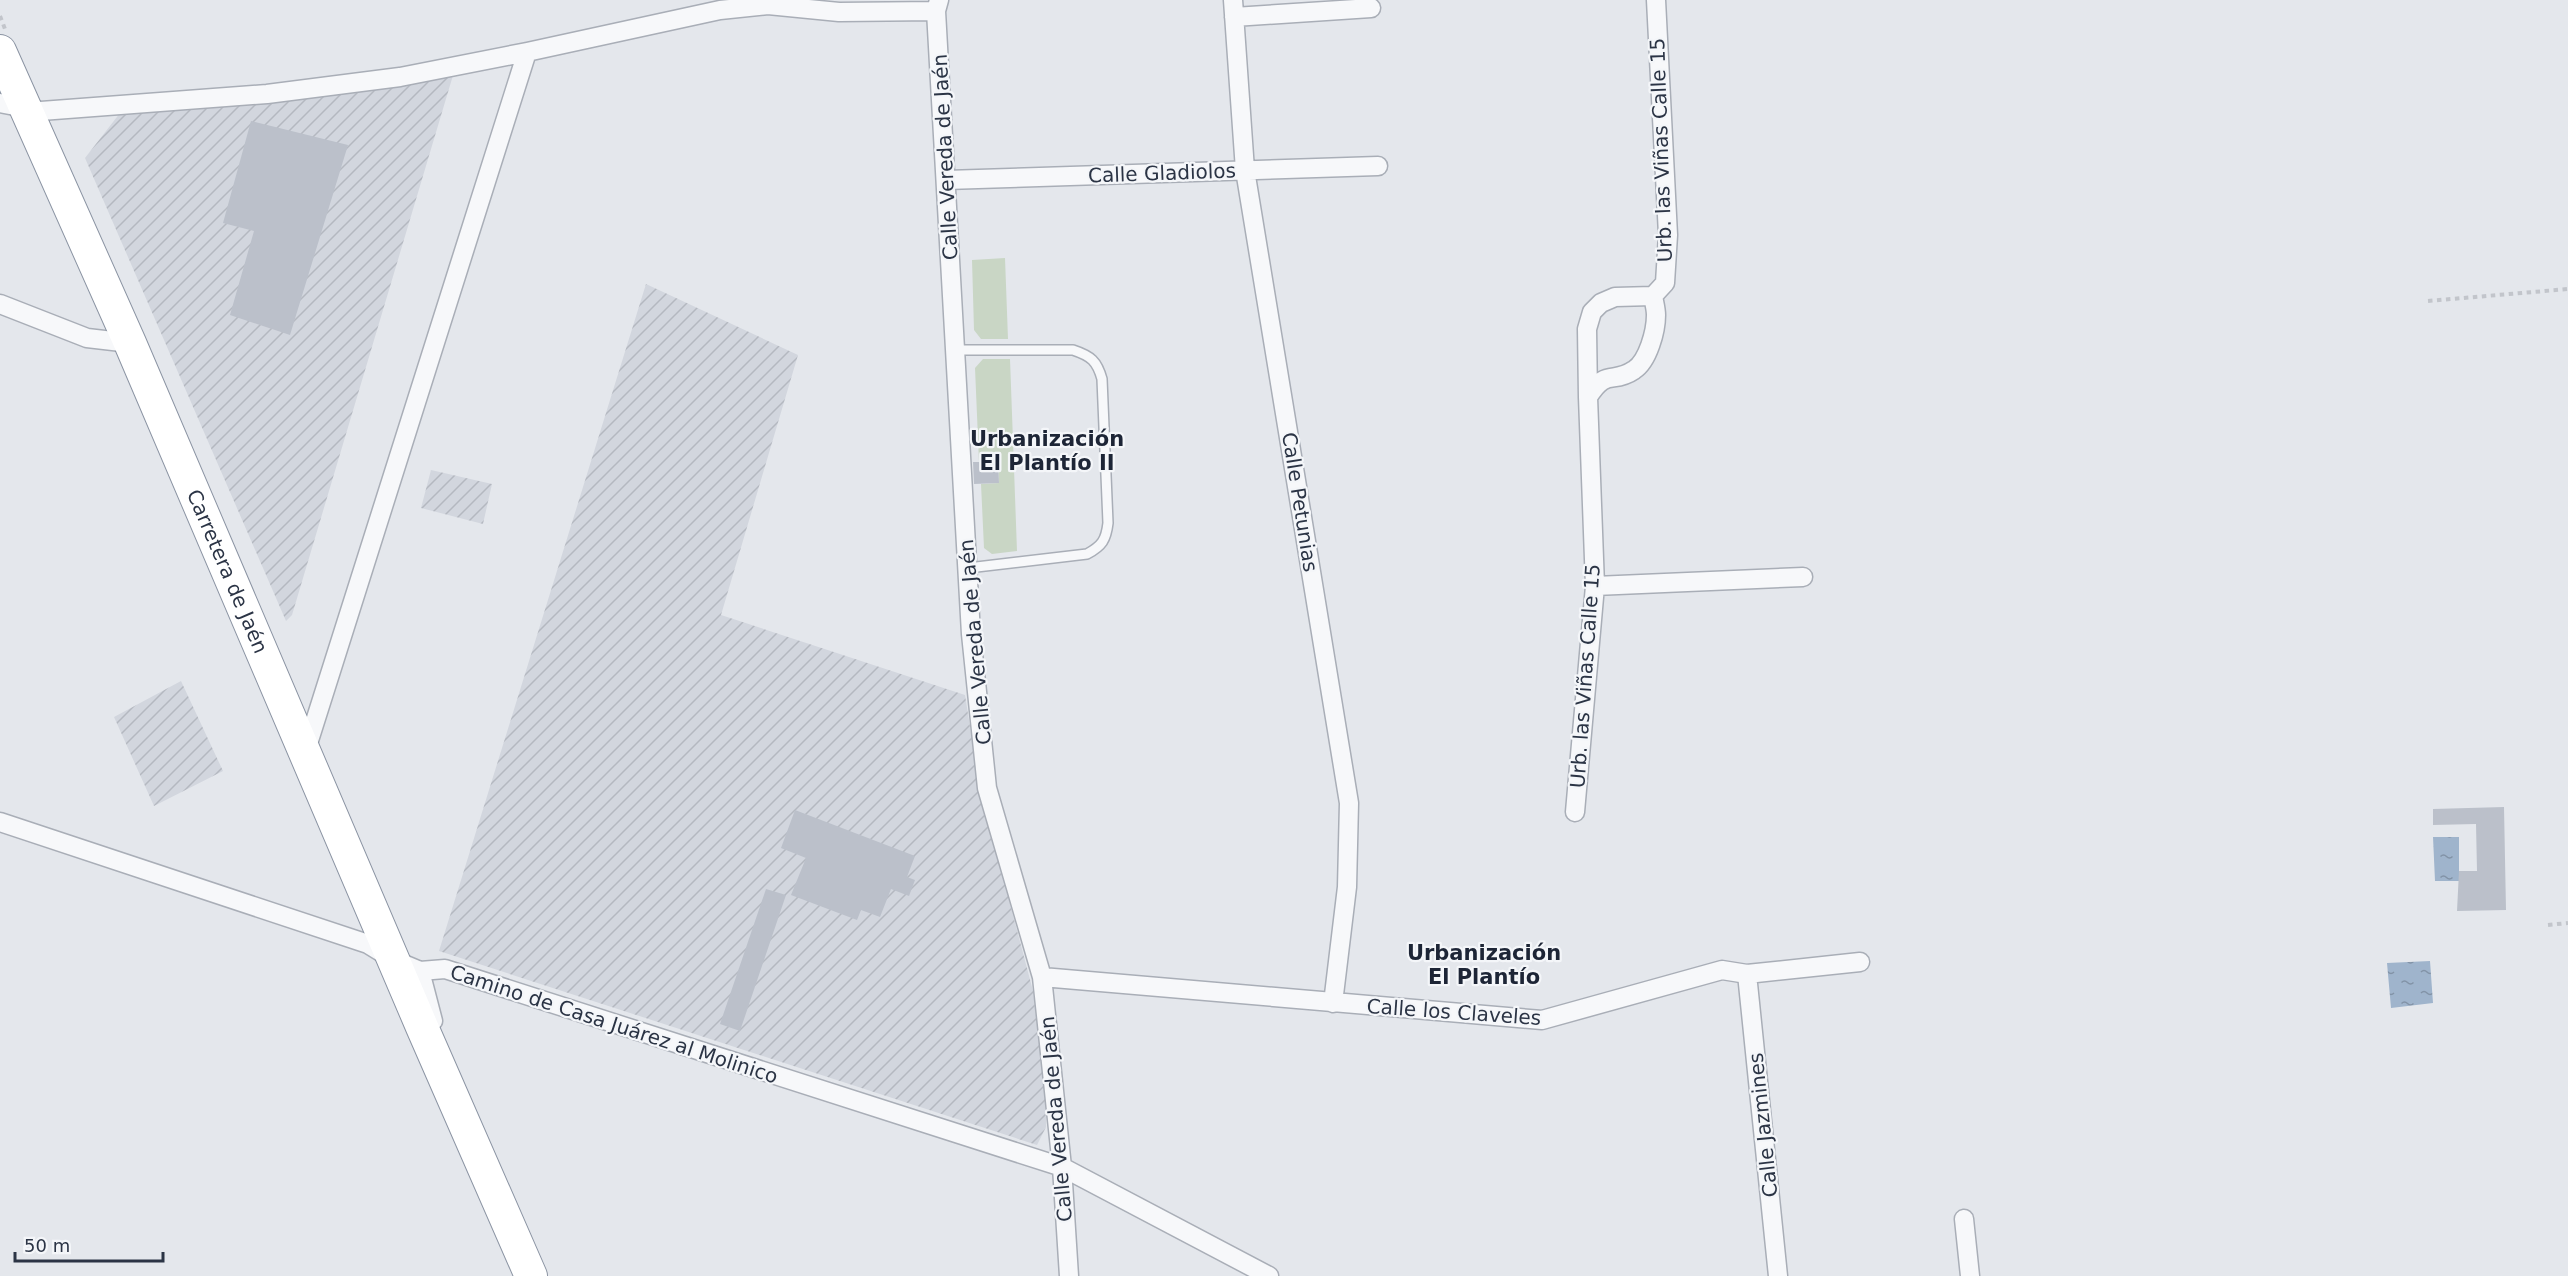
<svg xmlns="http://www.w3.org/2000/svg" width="2568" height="1276" font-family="'DejaVu Sans',sans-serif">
  <defs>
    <pattern id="industrial-furrows" width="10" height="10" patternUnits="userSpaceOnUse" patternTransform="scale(1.5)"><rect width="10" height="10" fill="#d2d6de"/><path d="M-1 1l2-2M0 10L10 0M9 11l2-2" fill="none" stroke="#b4b8c0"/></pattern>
    <pattern id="water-ripples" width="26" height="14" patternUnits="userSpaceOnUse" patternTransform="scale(1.5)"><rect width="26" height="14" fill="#9fb4cc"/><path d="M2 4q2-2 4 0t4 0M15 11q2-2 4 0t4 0" fill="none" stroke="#8293a7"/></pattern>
  </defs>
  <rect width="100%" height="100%" fill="#e4e7ec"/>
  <path fill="url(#industrial-furrows)" d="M454 72 292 615 286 621 85 158 120 113Z
    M646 284 798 355 721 615 965 695 980 790 1033 991 1046 1096V1127L1037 1145 439 951Z
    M431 470 492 484 483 524 421 508Z
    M181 681 223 771 154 806 114 717Z"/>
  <path fill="#c9d6c5" d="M1005 258 1008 339H981L974 330 972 260Z
    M983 359H1010L1017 551 992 554 984 548 981 484 999 483 998 462H979L975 368Z"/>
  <path fill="url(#water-ripples)" d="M2433 837H2459V881H2435Z
    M2430 961 2433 1003 2391 1008 2387 963Z"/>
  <path fill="#bbc0ca" d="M251 121 348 145 290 335 230 315 254 231 223 223Z
    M973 462H998L999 483 974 484Z
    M2504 807 2506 910 2457 911 2459 871H2477L2476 824 2433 825V809Z
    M795 810 915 856 907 877 915 880 909 896 891 889 880 917 861 910 857 920 791 895 806 858 781 848Z
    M766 889 786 895 740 1031 720 1024Z"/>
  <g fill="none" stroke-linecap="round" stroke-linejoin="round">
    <defs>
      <path id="lane" d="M955 350H1073C1091 356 1097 361 1102 379L1108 523C1106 540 1102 546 1087 554L968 568"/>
      <path id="street" d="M939 0 936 11 971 634 987 788 1042 977 1062 1167 1069 1276
        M1233 0 1245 170 1349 803 1347 887 1333 1003
        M1234 17 1371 8
        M0 103 41 111 267 94 400 77 527 52 720 10 768 5 839 12 936 11
        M946 180 1378 166
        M0 304 87 338 130 343
        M1588 397 1587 329 1592 312 1601 303 1615 297 1653 296
        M1595 586 1803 577
        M305 753 527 52
        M1575 812 1595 586 1588 397C1607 367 1612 385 1634 370 1648 361 1656 331 1656 315 1656 309 1654 302 1653 296L1665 283 1668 235 1656 0
        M0 822 368 944 394 960 420 971 445 969 1062 1167 1269 1276
        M420 971 433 1021
        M1747 974 1778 1276
        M1042 977 1542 1020 1722 970 1747 974 1860 962
        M1964 1219 1970 1276"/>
      <g id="highway">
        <path id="s1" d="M0 51 130 343 422 1027 531 1276"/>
      </g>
    </defs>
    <use href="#lane" stroke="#a9aeb7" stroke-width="12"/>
    <use href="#street" stroke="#a9aeb7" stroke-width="21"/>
    <use href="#highway" stroke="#8b94a3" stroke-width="34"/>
    <path stroke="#c2c5cb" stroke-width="4" stroke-dasharray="4.5 4.5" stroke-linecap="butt" d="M0 16 5 29
      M2428 301 2568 289
      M2548 925 2568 923"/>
    <use href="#lane" stroke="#f7f8fa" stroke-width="9"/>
    <use href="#street" stroke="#f7f8fa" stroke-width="18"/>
    <use href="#highway" stroke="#fff" stroke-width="32"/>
  </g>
  <g text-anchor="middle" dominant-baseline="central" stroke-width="4.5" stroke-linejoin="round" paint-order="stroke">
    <g font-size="20" fill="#2b3445" stroke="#f4f6f9">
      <text transform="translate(1661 150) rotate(-92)">Urb. las Viñas Calle 15</text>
      <text transform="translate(945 157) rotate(-93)">Calle Vereda de Jaén</text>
      <text transform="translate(1162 173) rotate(-2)">Calle Gladiolos</text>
      <text transform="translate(1300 502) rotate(81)">Calle Petunias</text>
      <text stroke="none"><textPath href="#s1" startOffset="568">Carretera de Jaén</textPath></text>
      <text transform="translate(975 642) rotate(-95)">Calle Vereda de Jaén</text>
      <text transform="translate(1585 676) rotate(-86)">Urb. las Viñas Calle 15</text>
      <text transform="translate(1454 1012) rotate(4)">Calle los Claveles</text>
      <text transform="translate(614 1024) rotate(18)">Camino de Casa Juárez al Molinico</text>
      <text transform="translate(1056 1119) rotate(-95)">Calle Vereda de Jaén</text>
      <text transform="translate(1763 1125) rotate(-96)">Calle Jazmines</text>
    </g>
    <g font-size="21" font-weight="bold" fill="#1d2536" stroke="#f4f6f9">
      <text x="1047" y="439">Urbanización<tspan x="1047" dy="24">El Plantío II</tspan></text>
      <text x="1484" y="953">Urbanización<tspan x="1484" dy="24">El Plantío</tspan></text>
    </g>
  </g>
  <path d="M15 1252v9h148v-9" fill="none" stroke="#2b3445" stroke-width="3"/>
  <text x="24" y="1252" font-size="18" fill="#2b3445" stroke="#f4f6f9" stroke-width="4.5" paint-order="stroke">50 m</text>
</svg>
